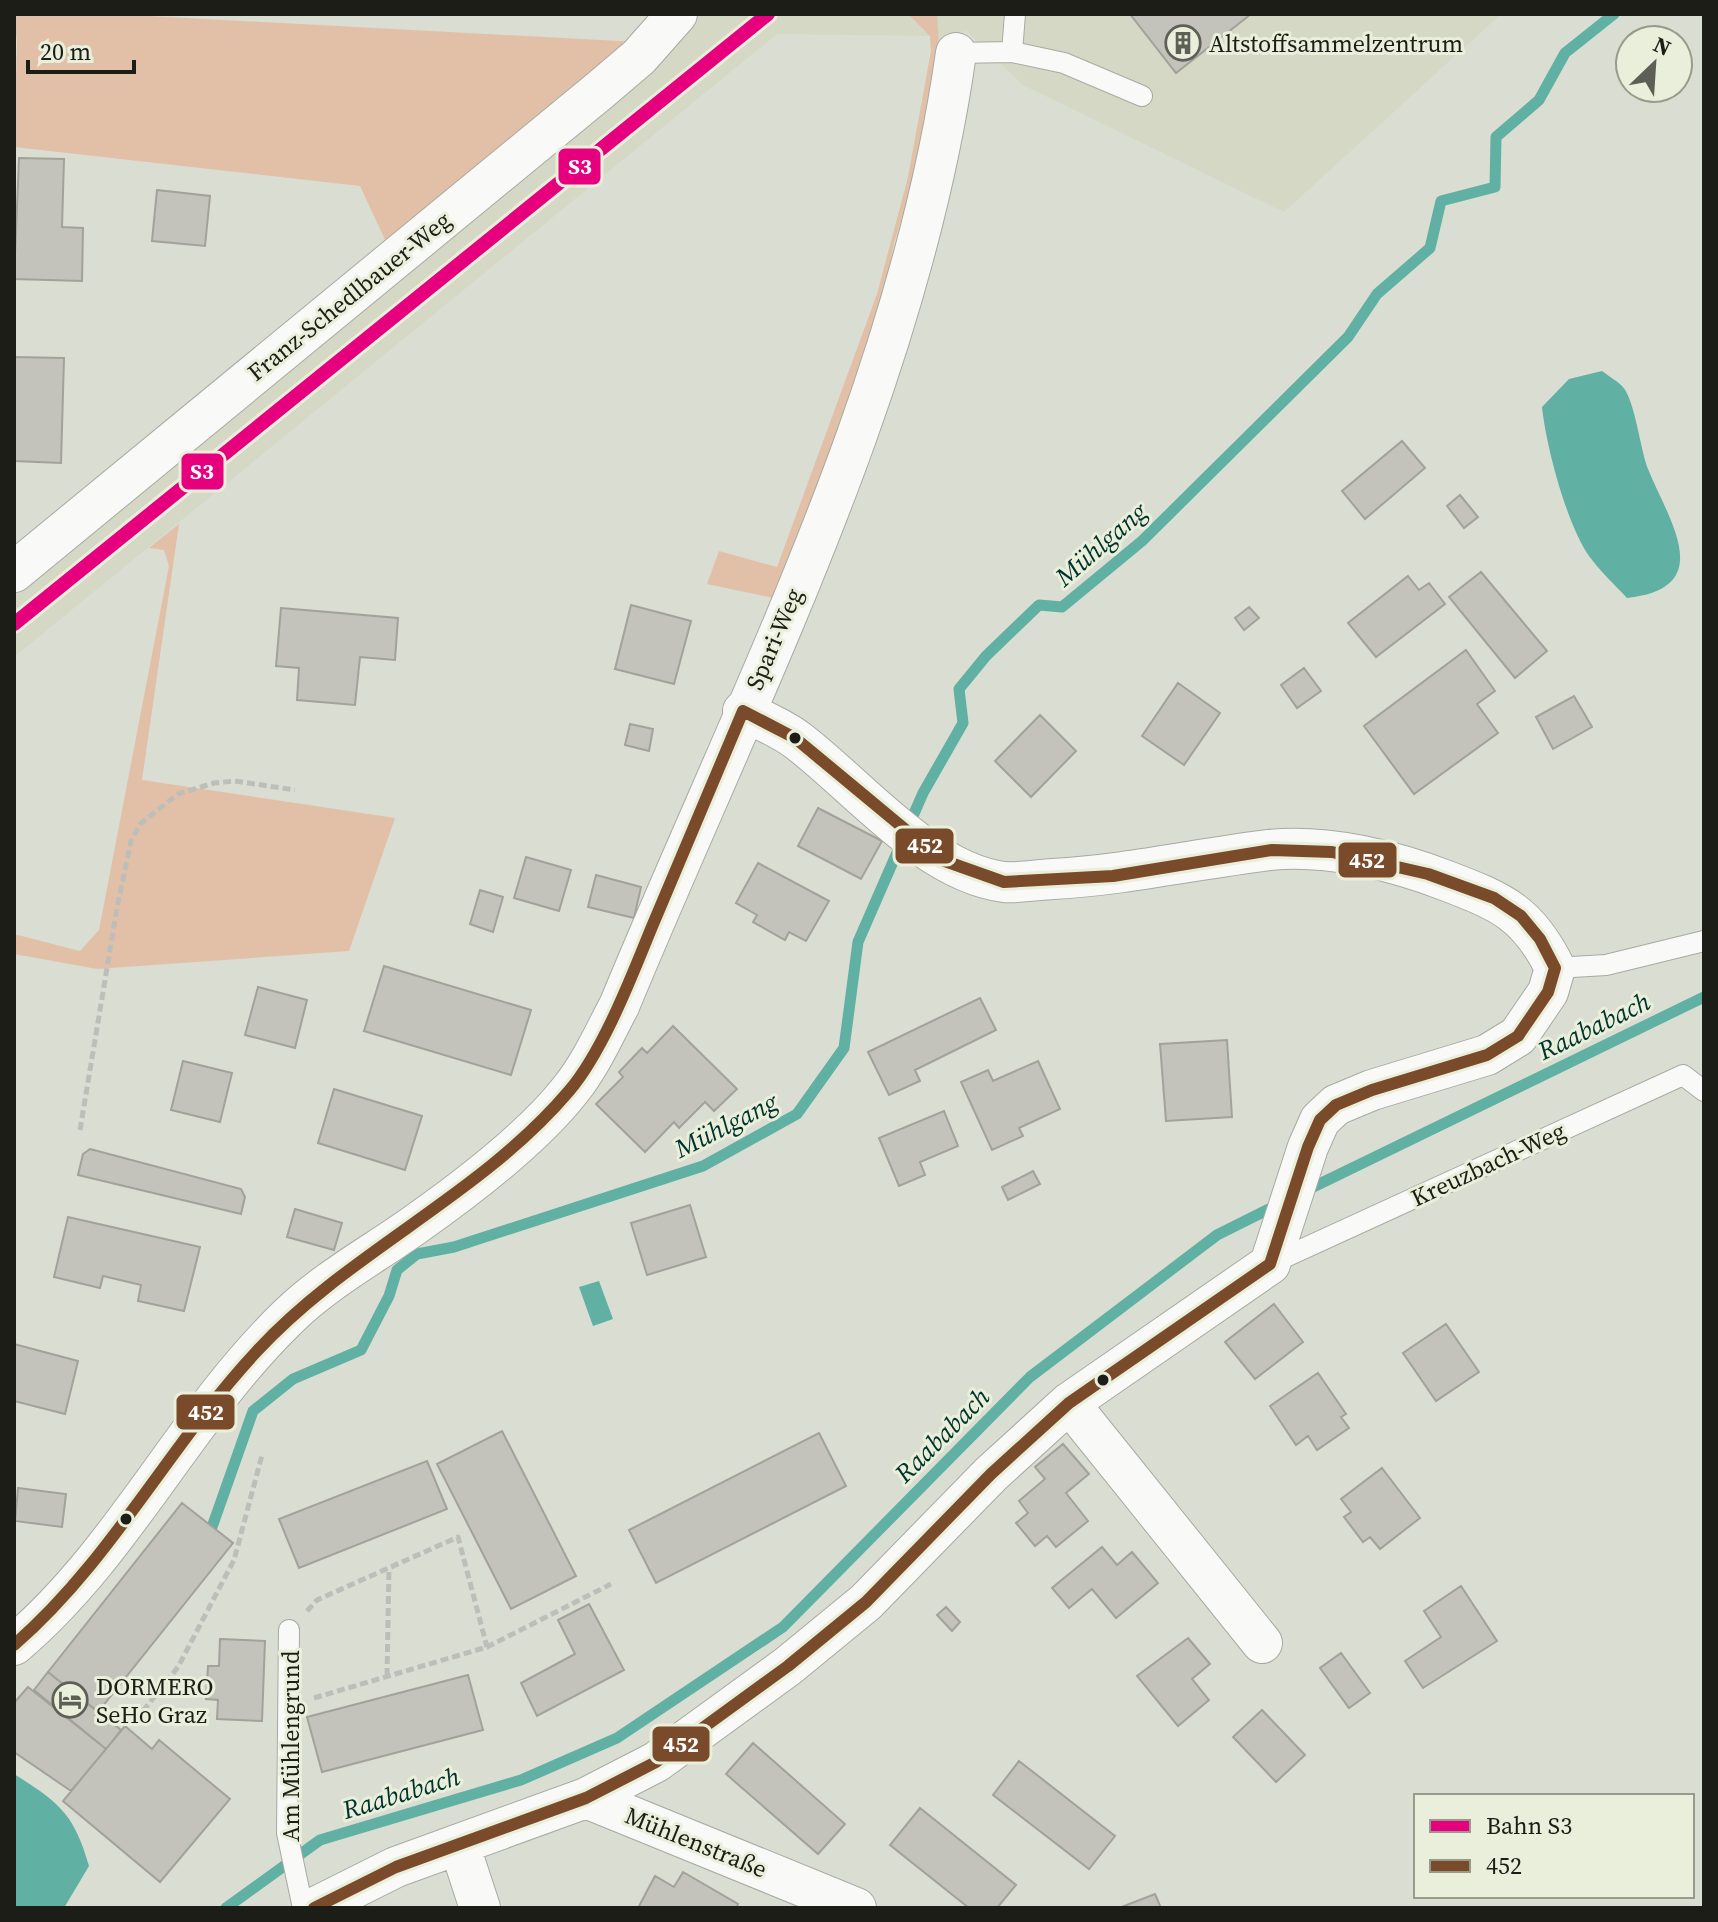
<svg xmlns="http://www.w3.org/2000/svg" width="1718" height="1922" font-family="'Source Serif 4',serif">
  <rect width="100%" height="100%" fill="#daddd2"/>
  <path fill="#d4d8c4" d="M680 14H1501L1284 212 1023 85 965 30 940 61 936 36 777 34 14 657V586Z"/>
  <path fill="#e2c0a8" d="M14 14H111L638 42 387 244 360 186 14 147 17 42Z
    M908 14H937L940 61 925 146 894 243 881 315 778 599 707 584 719 551 777 567 877 294 908 177 931 51 930 36Z
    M179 524 142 780 395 818 349 951 97 969 14 954V934L80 951 99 930 169 566 164 550 149 548Z"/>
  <path fill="#60b0a4" d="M1602 371C1608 376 1616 380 1622 386 1635 399 1640 449 1648 469 1669 521 1718 588 1627 598 1614 584 1600 571 1589 556 1567 525 1546 446 1542 407L1569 379Z
    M599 1281 613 1319 593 1326 579 1287Z
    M14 1774C60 1803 74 1814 89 1866L64 1908H14Z"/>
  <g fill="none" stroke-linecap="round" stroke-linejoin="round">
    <path stroke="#60b0a4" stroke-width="11" d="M1305 1191 1704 997
      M212 1527 253 1411 293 1379 361 1350 389 1296 397 1270 417 1254 454 1247 703 1166 797 1114 844 1048 858 942 923 793 963 723 959 689 986 656 1039 605 1062 607 1142 541 1348 337 1377 294 1430 248 1441 201 1495 187 1496 137 1539 100 1565 53 1614 14
      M226 1908 320 1840 521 1780 617 1738 783 1627 1030 1377 1217 1235 1279 1204"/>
  </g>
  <path fill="#c3c3bb" stroke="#a2a29a" stroke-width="2" d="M1130 14H1251L1176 73Z
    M19 158 64 159 62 227 83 228 82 281 14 279Z
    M157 190 210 196 205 246 152 241Z
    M14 357 64 358 61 463 14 461Z
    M1402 441 1425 468 1365 519 1342 491Z
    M1460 495 1478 517 1464 528 1447 506Z
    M1481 572 1547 651 1515 678 1449 597Z
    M1408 576 1419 590 1429 583 1445 604 1376 657 1348 623Z
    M631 605 691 621 674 684 615 669Z
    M1249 607 1259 618 1244 630 1235 618Z
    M281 608 398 618 395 660 360 657 355 705 297 700 299 668 276 666Z
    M1466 650 1495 691 1477 704 1498 733 1414 794 1364 726Z
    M1304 668 1321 691 1297 708 1281 685Z
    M1178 683 1220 713 1184 765 1142 736Z
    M1574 696 1592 727 1553 749 1536 717Z
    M1040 715 1076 751 1031 797 995 761Z
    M630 724 653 729 649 751 625 745Z
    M818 808 882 841 861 879 798 846Z
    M526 857 571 870 559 911 514 898Z
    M758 863 829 901 806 941 789 932 785 940 753 922 757 915 736 903Z
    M596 875 641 887 634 918 588 907Z
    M480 890 503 897 493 932 470 924Z
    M384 966 531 1010 511 1075 364 1031Z
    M258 987 307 1000 295 1048 245 1035Z
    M980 998 996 1030 915 1070 920 1081 889 1095 868 1052Z
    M673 1026 737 1089 714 1111 705 1102 679 1128 674 1122 645 1152 596 1104 623 1077 619 1072 642 1048 647 1053Z
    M1227 1040 1232 1117 1166 1121 1160 1044Z
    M183 1061 232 1073 220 1122 171 1110Z
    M1038 1061 1060 1109 1019 1128 1023 1136 992 1150 961 1082 988 1070 993 1081Z
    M334 1089 422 1116 405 1170 318 1143Z
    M944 1111 958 1146 920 1162 925 1175 899 1186 879 1138Z
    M90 1149 241 1189 245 1197 241 1214 78 1175 83 1154Z
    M1033 1171 1040 1184 1008 1200 1002 1187Z
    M690 1205 706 1257 647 1275 631 1223Z
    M295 1209 342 1223 334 1250 287 1237Z
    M68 1217 200 1247 184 1311 138 1301 141 1285 103 1276 100 1288 54 1277Z
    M1274 1304 1303 1342 1255 1379 1225 1342Z
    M1446 1324 1479 1372 1436 1401 1403 1353Z
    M14 1344 78 1361 65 1414 14 1401Z
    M1318 1373 1346 1414 1341 1417 1349 1428 1317 1450 1308 1436 1296 1445 1270 1406Z
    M502 1431 576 1576 511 1609 437 1464Z
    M819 1433 846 1486 656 1583 629 1530Z
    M1063 1444 1089 1474 1066 1493 1088 1521 1056 1547 1047 1536 1035 1546 1016 1523 1028 1513 1019 1501 1045 1479 1035 1467Z
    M427 1461 447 1509 299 1568 279 1519Z
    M1382 1468 1420 1518 1380 1549 1370 1537 1363 1542 1344 1517 1351 1512 1341 1499Z
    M18 1488 66 1494 62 1527 15 1521Z
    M182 1503 233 1543 98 1712 48 1672Z
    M1102 1547 1117 1565 1132 1552 1158 1583 1116 1618 1092 1589 1069 1608 1052 1588Z
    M1461 1586 1497 1641 1423 1688 1405 1661 1441 1637 1424 1611Z
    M589 1604 624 1670 537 1716 521 1683 575 1654 558 1620Z
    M946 1607 960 1622 952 1631 937 1615Z
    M1188 1638 1210 1664 1192 1679 1209 1700 1178 1726 1137 1676Z
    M220 1639 265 1641 262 1721 217 1719 218 1700 206 1699 208 1666H219Z
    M1341 1653 1370 1693 1349 1708 1320 1668Z
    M48 1672 121 1730 106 1749 34 1690Z
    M468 1675 483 1730 322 1772 307 1717Z
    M28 1687 106 1749 71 1791 14 1752V1703Z
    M1262 1710 1305 1755 1276 1782 1233 1737Z
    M125 1726 152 1749 159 1740 230 1799 160 1882 63 1801Z
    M753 1743 845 1824 818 1854 726 1774Z
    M1019 1761 1115 1836 1089 1869 993 1795Z
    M920 1808 1016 1885 997 1908H969L890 1845Z
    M683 1872 738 1904 736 1908H638L655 1876 674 1887Z
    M1155 1894 1161 1908H1119Z"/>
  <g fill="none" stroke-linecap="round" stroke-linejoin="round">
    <defs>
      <path id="service" d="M1015 14 1012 52 1064 63 1142 96
        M956 53 1012 52
        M1555 968 1606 965 1704 941
        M1270 1264 1683 1075 1704 1091
        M289 1630 287 1833 303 1908"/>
      <path id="minor" d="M14 572 599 91 639 57 677 14
        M1069 1403 1262 1643
        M14 1645C124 1552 185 1416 289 1316 326 1280 374 1254 416 1224 467 1188 533 1138 571 1089 591 1064 604 1034 619 1006 747 696 909 387 956 53
        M586 1798 856 1908
        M459 1844 480 1908
        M314 1908 396 1867 586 1798 656 1762 788 1666 866 1602 991 1474 1069 1403 1270 1264 1308 1147 1320 1120 1336 1105 1372 1090 1487 1055 1518 1036 1548 992 1555 968C1528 913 1502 902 1447 881 1393 860 1326 844 1269 850 1196 859 1126 875 1053 879 1037 880 1019 883 1004 882 926 872 857 785 797 740 781 728 761 720 743 711"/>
    </defs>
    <use href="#service" stroke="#a8aaa2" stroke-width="22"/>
    <use href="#minor" stroke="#a8aaa2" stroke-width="42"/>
    <path stroke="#bdbeba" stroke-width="5" stroke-dasharray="8 4" stroke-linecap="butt" d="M80 1130 117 908 131 841 140 824 178 794 214 783 235 781 295 790
      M307 1611 317 1600 458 1537 487 1647
      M387 1676 389 1568
      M314 1698 487 1647 611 1584
      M143 1711 178 1667 234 1560 262 1455"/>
    <use href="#service" stroke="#f9faf8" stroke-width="20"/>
    <use href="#minor" stroke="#f9faf8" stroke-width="40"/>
    <defs>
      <path id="bus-1" d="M743 711 795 738 942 860 1004 882 1113 876 1272 850 1332 852 1428 874 1494 898 1521 916 1540 939 1555 968
        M14 1645C111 1561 170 1444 257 1351 348 1252 480 1196 569 1091 603 1051 631 978 651 929 682 857 712 784 743 711
        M314 1908 396 1867 586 1798 656 1762 788 1666 866 1602 991 1474 1069 1403 1270 1264 1308 1147 1320 1120 1336 1105 1372 1090 1487 1055 1518 1036 1548 992 1555 968"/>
    </defs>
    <use href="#bus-1" stroke="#eaefdb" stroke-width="18"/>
    <use href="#bus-1" stroke="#7a4b2a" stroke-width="12"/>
    <defs>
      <path id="rail-1" d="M14 624 768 14"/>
    </defs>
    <use href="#rail-1" stroke="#eaefdb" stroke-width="20"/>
    <use href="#rail-1" stroke="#e6007e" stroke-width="14"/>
  </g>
  <defs>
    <symbol id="building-ring" viewBox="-11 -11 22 22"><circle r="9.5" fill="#eaefdb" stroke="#5e6058" stroke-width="1.5"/><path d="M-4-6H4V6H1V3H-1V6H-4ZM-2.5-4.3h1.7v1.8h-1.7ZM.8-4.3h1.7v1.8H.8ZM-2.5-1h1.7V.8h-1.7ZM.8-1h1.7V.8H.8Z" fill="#5e6058"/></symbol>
    <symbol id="hotel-ring" viewBox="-11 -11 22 22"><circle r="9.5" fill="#eaefdb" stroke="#5e6058" stroke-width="1.5"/><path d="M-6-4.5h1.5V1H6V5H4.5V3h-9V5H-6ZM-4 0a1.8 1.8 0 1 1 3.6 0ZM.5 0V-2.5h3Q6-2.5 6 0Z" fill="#5e6058"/></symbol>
  </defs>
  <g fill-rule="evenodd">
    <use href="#building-ring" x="1163" y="23" width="40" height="40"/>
    <use href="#hotel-ring" x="50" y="1680" width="40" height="40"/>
  </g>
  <g fill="#1b1d16" stroke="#eaefdb" stroke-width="3">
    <circle cx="795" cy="738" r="7"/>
    <circle cx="1103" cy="1380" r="7"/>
    <circle cx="126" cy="1519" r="7"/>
  </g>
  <g text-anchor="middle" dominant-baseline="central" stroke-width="6" stroke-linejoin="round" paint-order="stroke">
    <g font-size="24" fill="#1b1d16" stroke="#eaefdb" text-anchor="start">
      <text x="1209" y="43">Altstoffsammelzentrum</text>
      <text x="96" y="1686">DORMERO<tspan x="96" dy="28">SeHo Graz</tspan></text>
    </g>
    <g font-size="24" fill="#1b1d16" stroke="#eaefdb">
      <text transform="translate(349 296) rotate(-39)">Franz-Schedlbauer-Weg</text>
      <text transform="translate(774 639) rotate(-67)">Spari-Weg</text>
      <text transform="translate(1488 1164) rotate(-25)">Kreuzbach-Weg</text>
      <text transform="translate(290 1746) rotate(-90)">Am Mühlengrund</text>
      <text transform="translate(696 1842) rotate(22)">Mühlenstraße</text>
    </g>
    <g font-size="26" font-style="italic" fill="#00322d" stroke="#eaefdb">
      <text transform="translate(1101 544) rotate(-41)">Mühlgang</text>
      <text transform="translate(1594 1026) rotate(-26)">Raababach</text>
      <text transform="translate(726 1125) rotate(-27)">Mühlgang</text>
      <text transform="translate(942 1435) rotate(-45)">Raababach</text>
      <text transform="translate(401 1793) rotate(-17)">Raababach</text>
    </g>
  </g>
  <g stroke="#eaefdb" stroke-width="3">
    <rect x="557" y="147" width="45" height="39" rx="8" fill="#e6007e"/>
    <rect x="180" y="452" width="45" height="39" rx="8" fill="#e6007e"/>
    <rect x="894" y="827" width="61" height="38" rx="8" fill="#7a4b2a"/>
    <rect x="1337" y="841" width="61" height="38" rx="8" fill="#7a4b2a"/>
    <rect x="175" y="1393" width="61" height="38" rx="8" fill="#7a4b2a"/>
    <rect x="651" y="1725" width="60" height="38" rx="8" fill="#7a4b2a"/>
  </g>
  <g font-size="22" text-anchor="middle" font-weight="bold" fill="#fff">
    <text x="580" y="174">S3</text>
    <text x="202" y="479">S3</text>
    <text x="925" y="853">452</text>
    <text x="1367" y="868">452</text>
    <text x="206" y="1420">452</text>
    <text x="681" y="1752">452</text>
  </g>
  <rect width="1718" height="1922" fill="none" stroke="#1b1d16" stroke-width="32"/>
  <rect x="1414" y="1794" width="280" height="104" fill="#eaefdb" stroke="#979b8c" stroke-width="2"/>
  <rect x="1430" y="1820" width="40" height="12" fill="#e6007e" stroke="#979b8c" stroke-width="2"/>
  <text x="1486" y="1834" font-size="24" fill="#1b1d16">Bahn S3</text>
  <rect x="1430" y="1860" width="40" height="12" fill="#7a4b2a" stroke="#979b8c" stroke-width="2"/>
  <text x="1486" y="1874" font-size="24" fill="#1b1d16">452</text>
  <g transform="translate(1654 64) rotate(25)"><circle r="38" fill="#eaefdb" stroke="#979b8c" stroke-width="2"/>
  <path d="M0-6L14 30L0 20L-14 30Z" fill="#5e6058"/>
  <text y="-12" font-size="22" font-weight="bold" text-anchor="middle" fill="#1b1d16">N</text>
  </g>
  <path d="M28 60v12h106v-12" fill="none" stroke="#1b1d16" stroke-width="4"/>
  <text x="40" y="60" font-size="24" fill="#1b1d16" stroke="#eaefdb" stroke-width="6" paint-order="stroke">20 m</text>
</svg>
